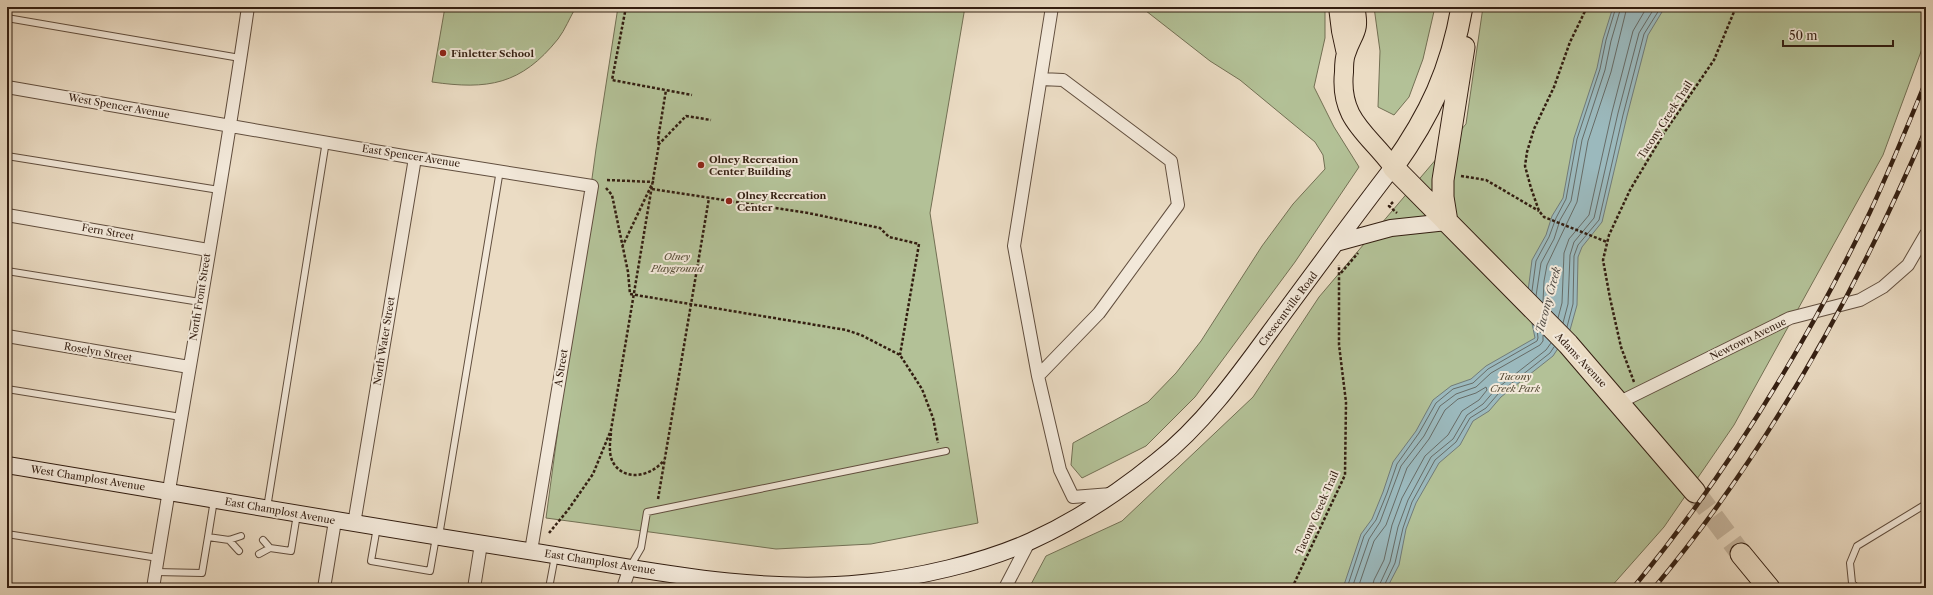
<svg xmlns="http://www.w3.org/2000/svg" width="1933" height="595" font-family="'Libre Caslon Text',serif">
  <rect width="100%" height="100%" fill="#ebdcc4"/>
  <filter id="stains"><feTurbulence type="fractalNoise" baseFrequency=".005" numOctaves="4"/><feColorMatrix values="0 0 0 0 .2 0 0 0 0 .09 0 0 0 0 .02 0 0 0 .5 -.17"/></filter>
  <radialGradient id="worn" r=".72"><stop offset=".6" stop-color="#630" stop-opacity="0"/><stop offset="1" stop-color="#630" stop-opacity=".3"/></radialGradient>
  <path fill="#b3c197" stroke="#737054" d="M445 7H576C570 17 565 30 558 39 521 85 488 90 432 82Z
    M618 7H965L930 213 978 523 871 544 776 549 546 518 596 149Z
    M1141 7H1322L1325 12V38L1314 87 1334 127 1359 167 1295 262 1195 397 1146 446 1082 478 1071 465 1073 443 1148 402 1176 373 1201 341 1262 246 1293 204 1325 169 1323 155 1315 142 1240 80 1210 61Z
    M1374 7H1435L1423 59 1409 97 1394 115 1378 107 1380 51Z
    M1483 7H1926V38L1883 155 1734 425 1664 527 1610 588H1029L1046 556 1122 521 1253 397 1319 297 1466 124Z"/>
  <path fill="#9bb9bd" stroke="#717b78" d="M1613 7H1665L1648 35 1627 116 1602 222 1582 247 1578 257 1577 305 1570 330 1553 356 1501 397 1489 411 1473 421 1460 445 1439 463 1416 503 1406 529 1399 565 1387 588H1343L1361 534 1372 519 1383 492 1393 462 1416 431 1433 400 1451 386 1471 379 1486 366 1535 338 1527 299 1532 260 1546 235 1552 216 1563 198 1574 138 1597 68 1603 39Z"/>
  <g fill="none" stroke-linecap="round" stroke-linejoin="round">
    <path stroke="#676c67" stroke-width="1" d="M1532 291 1536 261 1549 237 1556 218 1566 199 1577 139 1600 69 1606 40 1616 7
      M1536 296 1541 263 1554 239 1560 220 1571 201 1582 140 1605 70 1611 41 1621 7
      M1543 302 1544 281 1547 265 1577 202 1588 141 1611 72 1627 7
      M1558 318 1562 303 1564 253 1569 239 1589 215 1612 112 1633 31 1647 7
      M1563 323 1568 304 1570 255 1574 242 1594 218 1618 113 1639 33 1655 7
      M1567 327 1573 304 1574 256 1578 245 1599 220 1623 115 1644 34 1661 7
      M1347 588 1364 536 1376 520 1387 493 1397 464 1419 433 1436 403 1453 389 1473 383 1488 369 1537 341 1538 338 1537 329
      M1352 588 1369 539 1380 522 1401 466 1424 436 1440 406 1456 394 1476 387 1491 373 1540 345 1543 341V335
      M1358 588 1374 541 1386 525 1407 468 1429 439 1445 410 1458 399 1476 393 1486 387 1487 390 1479 400 1462 411 1448 435 1425 456 1402 498 1392 525 1384 560 1374 580 1372 588
      M1378 588 1390 562 1398 527 1408 500 1431 457 1453 439 1467 415 1483 404 1495 390 1546 350 1551 343
      M1383 588 1395 563 1403 528 1412 502 1435 460 1456 442 1470 418 1486 408 1498 394 1550 353 1554 347"/>
    <path stroke="#c6b6a0" stroke-width="21" stroke-dasharray="21 10" stroke-linecap="butt" d="M1695 492 1741 554"/>
    <defs>
      <path id="lane" d="M7 18 240 58
        M7 156 219 190
        M7 271 200 302
        M7 389 181 417
        M267 508 326 141
        M377 527 371 561 430 571 436 537
        M7 534 158 558
        M439 536 500 170
        M208 537 214 500
        M229 540 239 551
        M263 540 270 548 291 551 297 514
        M259 554 270 548
        M630 567 641 548 647 512 946 451
        M156 572 202 573 208 537 229 540 241 536
        M549 588 555 556
        M1857 588 1852 583 1850 563 1857 546 1926 504"/>
      <path id="street" d="M1052 7 1014 246 1038 376 1060 470 1073 497 1111 494
        M7 87 415 158 592 186 531 551
        M7 215 208 250
        M7 336 189 367
        M1038 376 1099 313 1178 205 1171 161 1063 80 1041 79
        M1620 402 1790 318 1860 300 1883 287 1908 265 1926 234
        M354 524 415 158
        M153 588C184 394 220 201 248 7
        M324 588 335 521
        M474 588 481 544
        M623 588 630 567
        M1005 588 1029 542"/>
      <path id="secondary" d="M1336 243 1391 228 1447 222
        M7 465C183 494 359 525 535 552 644 569 753 594 863 583 916 578 982 563 1031 541 1075 521 1119 492 1157 461 1204 424 1240 373 1275 325 1314 272 1353 219 1393 167"/>
      <path id="primary" d="M1338 7 1341 31 1346 54
        M1355 7C1361 33 1353 32 1346 54 1344 59 1344 66 1344 72 1339 120 1368 133 1393 167"/>
      <path id="highway" d="M1462 7C1451 70 1430 115 1393 167L1568 344 1695 492
        M1447 222 1443 197V180L1464 47
        M1741 554 1769 588"/>
    </defs>
    <use href="#lane" stroke="#614e3e" stroke-width="8"/>
    <use href="#street" stroke="#614e3e" stroke-width="14"/>
    <use href="#secondary" stroke="#331e11" stroke-width="18"/>
    <use href="#primary" stroke="#331e11" stroke-width="20"/>
    <use href="#highway" stroke="#331e11" stroke-width="23"/>
    <path stroke="#331e11" stroke-width="2.5" stroke-dasharray="3 2" stroke-linecap="butt" d="M626 7 612 80 692 95
      M1587 7 1570 42 1554 87 1534 129 1527 152 1525 166 1531 188 1539 211 1544 217 1607 242
      M659 144 658 139 666 90
      M1461 176 1486 180 1539 211
      M607 180 653 182 623 245
      M606 188 612 195 628 272 630 294 846 330 861 335 900 355 922 389 933 418 938 443
      M652 189 808 213 880 228 889 237 919 244 900 355
      M1393 202 1389 206 1397 213
      M1341 273 1358 253
      M1634 382 1621 347 1610 298 1603 260 1609 235 1630 190 1664 133 1714 60 1736 7
      M611 433C610 443 608 455 614 464 626 482 652 476 664 460
      M658 499 709 198
      M549 533 568 510 593 474 611 430 659 144 686 116 711 120
      M1292 588 1345 475 1346 402 1339 345V265"/>
    <use href="#lane" stroke="#f2e8d9" stroke-width="6"/>
    <use href="#street" stroke="#f2e8d9" stroke-width="12"/>
    <use href="#secondary" stroke="#f2e8d9" stroke-width="16"/>
    <use href="#primary" stroke="#ebdcc4" stroke-width="18"/>
    <use href="#highway" stroke="#ebdcc4" stroke-width="21"/>
    <defs>
      <path id="rail" d="M1633 588C1727 474 1806 345 1870 212 1890 169 1908 125 1926 81
        M1654 588C1769 450 1856 293 1926 129"/>
    </defs>
    <use href="#rail" stroke="#331e11" stroke-width="4.5"/>
    <use href="#rail" stroke="#f2e8d9" stroke-width="3" stroke-dasharray="9" stroke-linecap="butt"/>
  </g>
  <g fill="#8f2418" stroke="#f2e8d9" stroke-width="1.5">
    <circle cx="443" cy="53" r="4"/>
    <circle cx="701" cy="165" r="4"/>
    <circle cx="729" cy="201" r="4"/>
  </g>
  <g text-anchor="middle" dominant-baseline="central" stroke-width="4" stroke-linejoin="round" paint-order="stroke">
    <g font-size="10" font-weight="bold" fill="#331e11" stroke="#f2e8d9" text-anchor="start">
      <text x="451" y="53">Finletter School</text>
      <text x="709" y="159">Olney Recreation<tspan x="709" dy="12">Center Building</tspan></text>
      <text x="737" y="195">Olney Recreation<tspan x="737" dy="12">Center</tspan></text>
    </g>
    <g font-size="10" fill="#331e11" stroke="#f2e8d9">
      <text transform="translate(119 106) rotate(10)">West Spencer Avenue</text>
      <text transform="translate(1665 120) rotate(-57)">Tacony Creek Trail</text>
      <text transform="translate(411 156) rotate(9)">East Spencer Avenue</text>
      <text transform="translate(108 232) rotate(10)">Fern Street</text>
      <text transform="translate(200 297) rotate(-81)">North Front Street</text>
      <text transform="translate(1288 309) rotate(-53)">Crescentville Road</text>
      <text transform="translate(1748 339) rotate(-26)">Newtown Avenue</text>
      <text transform="translate(384 341) rotate(-81)">North Water Street</text>
      <text transform="translate(98 352) rotate(10)">Roselyn Street</text>
      <text transform="translate(1581 360) rotate(47)">Adams Avenue</text>
      <text transform="translate(561 368) rotate(-81)">A Street</text>
      <text transform="translate(88 478) rotate(9)">West Champlost Avenue</text>
      <text transform="translate(280 511) rotate(10)">East Champlost Avenue</text>
      <text transform="translate(1317 513) rotate(-66)">Tacony Creek Trail</text>
      <text transform="translate(600 562) rotate(9)">East Champlost Avenue</text>
    </g>
    <g font-size="10" font-style="italic" fill="#594f39" stroke="#f2e8d9">
      <text x="677" y="256">Olney<tspan x="677" dy="12">Playground</tspan></text>
      <text x="1515" y="376">Tacony<tspan x="1515" dy="12">Creek Park</tspan></text>
    </g>
    <g font-size="11" font-style="italic" fill="#524c45" stroke="#f2e8d9">
      <text transform="translate(1548 300) rotate(-75)">Tacony Creek</text>
    </g>
  </g>
  <rect width="1933" height="595" fill="none" stroke="#ebdcc4" stroke-width="24"/>
  <rect x="8" y="8" width="1917" height="579" fill="none" stroke="#331e11" stroke-width="2"/>
  <rect x="12" y="12" width="1909" height="571" fill="none" stroke="#331e11"/>
  <path d="M1783 40v6h110v-6" fill="none" stroke="#331e11" stroke-width="2"/>
  <text x="1789" y="40" font-size="12" fill="#331e11" stroke="#f2e8d9" stroke-width="3" paint-order="stroke">50 m</text>
  <rect width="100%" height="100%" filter="url(#stains)"/>
  <rect width="100%" height="100%" fill="url(#worn)"/>
</svg>
